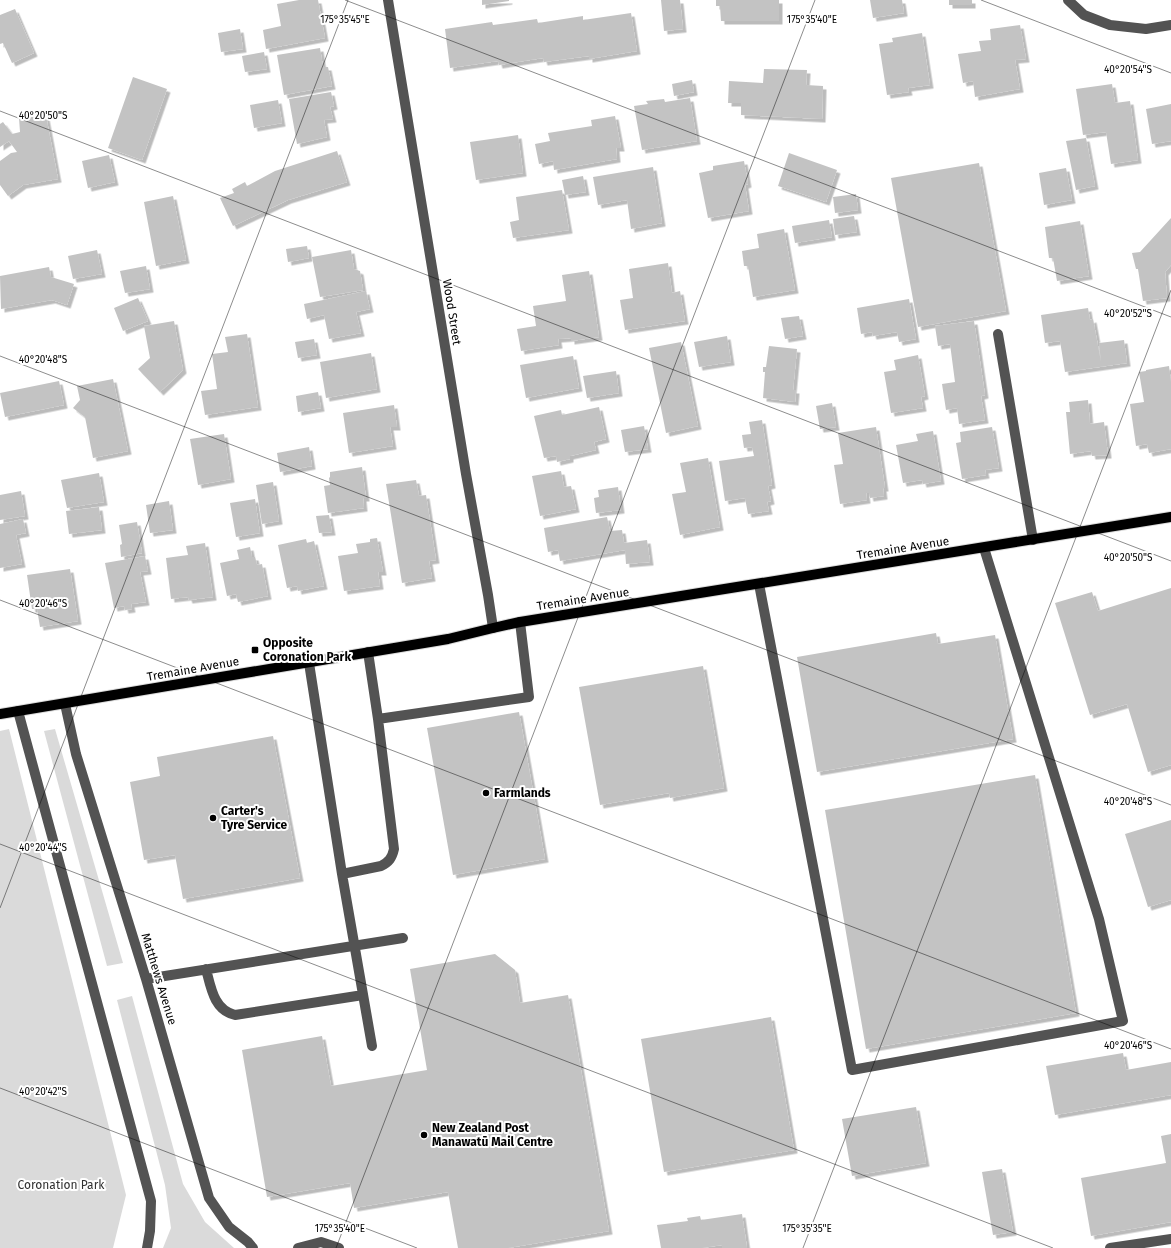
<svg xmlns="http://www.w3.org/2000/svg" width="1171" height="1248" font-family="'Fira Sans',sans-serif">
  <defs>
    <filter id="shadow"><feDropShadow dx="3.5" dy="3.5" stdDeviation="0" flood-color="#0004"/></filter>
  </defs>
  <rect width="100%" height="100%" fill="#fff"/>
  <path fill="#dadada" d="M9 729 126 1195 113 1248H0V731Z
    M55 729 123 963 107 966 44 731Z
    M132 996 183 1184 205 1222 234 1248H163L171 1228 165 1185 117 1000Z"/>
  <path fill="#c3c3c3" filter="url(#shadow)" d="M299 0H318L325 38 266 49 263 30 281 26 277 4Z
    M482 0H509V1L482 5Z
    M661 0H680L683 29 664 31Z
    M716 0H779V21H721L720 6H716Z
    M870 0H902L904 13 873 18Z
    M949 0H972V5H949Z
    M15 9 34 53 12 63 3 43 0 44V15Z
    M631 13 637 51 589 59V56L544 62 543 58 499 65 498 61 450 68 445 29 492 22 493 25 537 19 538 23 583 16V20Z
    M1020 25 1026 59 1015 60 1020 89 975 97 973 81 963 83 958 54 981 51 979 41 991 40 990 29Z
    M240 29 243 49 221 52 218 33Z
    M922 33 930 85 908 88 909 92 887 95 879 44 893 42 892 38Z
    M320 48 323 67H328L332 86 284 95 277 55Z
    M264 52 267 69 245 72 242 56Z
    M764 69 807 70 806 85 823 86 822 119 741 115V103H728L729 81 763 83Z
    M133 77 167 89 142 160 108 148Z
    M692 80 694 92 674 96 672 84Z
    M1112 84 1115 103 1130 101 1138 160 1111 164 1106 132 1083 135 1076 89Z
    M331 92 334 106 330 107 333 119 324 120 327 137 297 144 289 99Z
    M690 98 697 141 642 150 634 106 648 104 646 101 664 99 665 102Z
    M278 100 282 123 254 128 250 105Z
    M1171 104V141L1152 144 1146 109Z
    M46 116 58 179 23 185 8 196 0 185V161L11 153 17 152 9 141 0 147V124L3 122 12 134 20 132 19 118Z
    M615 116 621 148H616L617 159 554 170 553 161 539 164 535 144 550 141 548 133 592 126 591 120Z
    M518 135 523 173 476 180 470 142Z
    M1086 138 1095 186 1076 190 1066 141Z
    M337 151 347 182 288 200 233 226 220 198 234 193 232 189 245 182 247 186 275 171Z
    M789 153 837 170 826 202 778 186Z
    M109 155 115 182 88 188 82 161Z
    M744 161 748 184 745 185 749 211 708 218 699 173 713 170V166Z
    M979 163 1006 311 918 327 891 178Z
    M653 167 662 223 631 229 627 200 598 205 593 177Z
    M1066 168 1072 200 1044 205 1039 173Z
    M583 176 586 192 565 195 562 180Z
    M562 190 569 230 513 238 510 222 519 220 516 197Z
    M856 194 858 210 835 213 833 197Z
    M173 196 186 260 156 266 144 202Z
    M854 216 857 232 835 235 833 219Z
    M1171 218V265L1165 272 1167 298 1143 301 1138 269H1136L1132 253 1140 252Z
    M829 220 832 237 795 243 792 226Z
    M1080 221 1089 276 1057 281 1053 258H1049L1045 227Z
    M784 229 795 290 753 297 748 266H744L742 251 759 248 757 234Z
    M307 246 309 258 288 262 286 249Z
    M97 250 102 274 73 279 68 256Z
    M351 250 354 269 360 271 363 290 320 297 312 257Z
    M668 263 672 293 680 291 685 321 625 330 620 300 633 298 629 269Z
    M146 266 150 289 125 293 120 271Z
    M49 267 51 277 74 284 67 305 52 300 1 309 0 276Z
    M589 271 599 337 571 341V338L558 339 559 345 521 351 517 329 536 326 533 306 566 301 562 275Z
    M366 291 370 309 356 312 361 333 329 339 324 315 307 319 304 304Z
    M138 298 148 321 123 331 114 308Z
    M909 299 916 339 899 342 897 332 873 336 872 332 861 334 857 308Z
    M1088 308 1090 320 1093 319 1101 362 1099 343 1124 340 1127 363 1065 372 1060 341 1045 343 1041 315Z
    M799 316 803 336 785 339 781 318Z
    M174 321 183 370 160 392 138 369 150 358 144 326Z
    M974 321 985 395 981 396 985 420 959 424 957 408 946 410 942 384 955 382 950 344 938 346 935 326Z
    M247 334 258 407 205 415 201 391 217 389 212 354 228 352 225 337Z
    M727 336 731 362 699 367 694 342Z
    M314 339 317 355 298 358 295 342Z
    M681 342 698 426 666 433 649 348Z
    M769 346 797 349 793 390H796L795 402 763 398 765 372H763V367H766Z
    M371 353 377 389 326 398 320 362Z
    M918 355 925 396 921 397 923 408 891 413 884 372 896 370 894 360Z
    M573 356 579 388 526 398 520 365Z
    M1169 366 1171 382V449L1149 453 1147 444 1136 446 1130 404 1144 402 1139 372 1146 371V370Z
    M616 371 619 393 587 398 583 376Z
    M113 379 128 451 93 458 85 417 73 408 80 400 77 386Z
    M59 381 64 405 5 417 0 393Z
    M318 392 321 408 298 412 296 396Z
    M1088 400 1090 424 1104 422 1108 455 1092 456 1091 451 1070 454 1066 412H1070L1069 402Z
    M832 403 836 427 820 429 816 406Z
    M394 405 397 427H390L393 446 349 453 343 413Z
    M599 407 606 439 594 442 596 450 570 456V459L557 462 556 456 544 458 534 416 561 410 562 415Z
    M762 420 772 485 768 486 771 501 767 502 769 511 748 514 745 498 725 501 719 461 754 456 752 447 744 448 742 435 751 434 749 422Z
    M644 426 648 449 625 452 621 430Z
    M876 427 885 488H883L884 496 870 498 869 493H866L867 500 840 504 834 465 843 464 838 433Z
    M992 427 999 468 985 470 986 475 962 479 956 443 961 442 960 432Z
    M933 431 941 481 923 484 922 480 903 483 896 445 918 441 916 434Z
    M224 434 231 479 198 485 190 439Z
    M309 447 312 466 280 472 277 453Z
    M708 458 720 527 680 535 672 494 686 492 680 463Z
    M362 467 366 498H363L364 508 328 513 324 486 330 485 329 478 330 477V472Z
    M561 471 564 487 571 486 576 509 540 516 532 476Z
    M99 473 104 502 67 508 61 480Z
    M416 480 419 496 426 495 436 560 429 561 432 578 402 583 386 484Z
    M273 482 279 521 262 524 256 485Z
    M618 487 621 510 596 513 594 498 599 497 598 490Z
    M21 491 25 516 0 520V495Z
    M255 499 260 533 236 537 230 503Z
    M169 501 173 530 150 533 146 505Z
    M99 507 102 530 69 534 66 511Z
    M329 515 332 532 319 533 316 516Z
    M607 517 610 531 622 530 624 543 647 540 650 562 626 564 625 550 560 561 558 550 548 552 544 528Z
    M23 519 26 533 16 535 22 564 0 568V524Z
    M137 522 142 553 121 557 120 545 122 544 119 525Z
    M377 538 383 572H378L380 586 344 591 338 556 358 553 356 544 370 542V539Z
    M306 539 307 543 314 541 324 586 298 591 297 586 287 588 278 545Z
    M205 543 213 597 189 600 188 597 171 599 166 558 188 555 186 546Z
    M250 547 252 557H255L257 565 262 564 268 596 238 602 236 594 227 596 220 563 239 559 237 550Z
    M145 556 148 571 140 572 146 602 131 604 132 609 125 610 124 606 114 608 105 563Z
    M70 569 78 621 40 627 37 609H32L27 575Z
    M1171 588V765L1148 772 1127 704 1090 715 1055 603 1092 592 1098 611Z
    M936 633 938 644 995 635 1013 739 817 772 797 657Z
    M703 666 724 788 670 798 669 793 600 805 579 687Z
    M519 712 545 859 453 875 427 728Z
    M273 736 300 878 183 899 175 855 144 860 130 782 160 776 157 757Z
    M1035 775 1076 1013 866 1049 825 810Z
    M1171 820V900L1148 907 1125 834Z
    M495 954 515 970 520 1003 568 995 609 1231 508 1248H458L448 1192 354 1208 350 1183 267 1197 242 1050 322 1036 331 1086 427 1070 410 969Z
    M771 1017 794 1150 664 1172 641 1039Z
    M1123 1053 1126 1070 1171 1062V1095L1055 1115 1046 1066Z
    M916 1107 926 1163 852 1176 842 1119Z
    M1171 1134V1222L1091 1236 1081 1178 1166 1163 1161 1136Z
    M1002 1169 1013 1232 993 1235 982 1172Z
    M742 1214 747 1248H722V1245L702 1248H661L657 1225 688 1221 687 1218 700 1216 701 1220Z"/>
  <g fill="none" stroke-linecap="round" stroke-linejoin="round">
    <defs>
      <path id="major" d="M0 714 448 639 493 628 520 622 1171 517"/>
    </defs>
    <use href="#major" stroke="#dbdbdb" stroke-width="12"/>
    <path stroke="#535353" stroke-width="10" d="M388 0 466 474 488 595 493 628
      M1068 0 1084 15 1110 25 1146 29 1171 25
      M998 334 1033 540
      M759 584 852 1070 1123 1021 1099 919 984 548
      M309 663 342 874 372 1046
      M65 704 76 754 146 979 209 1198 229 1227 248 1242 253 1248
      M18 711 151 1201 150 1231 147 1248
      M378 719 529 697 520 622
      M342 874 381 866C389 862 392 858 394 849L378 719 368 652
      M206 969C211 988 214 1010 235 1015L363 995
      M146 979 403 938
      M298 1248 321 1242 339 1248
      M1110 1248 1171 1239"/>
    <use href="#major" stroke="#000" stroke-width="10"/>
  </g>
  <path fill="none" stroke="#000" stroke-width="1" stroke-opacity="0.45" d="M345 0 1171 317M981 0 1171 73M0 111 1171 561M0 356 1171 805M0 600 1171 1049M0 844 1053 1248M0 908 348 0M0 1088 417 1248M336 1248 815 0M803 1248 1171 290"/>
  <g fill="#000" stroke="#fff" stroke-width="1.5">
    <rect x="251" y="646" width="8" height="8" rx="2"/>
    <circle cx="486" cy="793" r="4"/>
    <circle cx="213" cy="818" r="4"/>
    <circle cx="424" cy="1135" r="4"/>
  </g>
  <g text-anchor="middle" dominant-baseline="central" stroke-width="4" stroke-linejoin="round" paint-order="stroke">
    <g font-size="12" fill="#000" stroke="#fff">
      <text transform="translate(452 312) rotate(81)">Wood Street</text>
      <text transform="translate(903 548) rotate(-9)">Tremaine Avenue</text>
      <text transform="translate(583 599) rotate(-9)">Tremaine Avenue</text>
      <text transform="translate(193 669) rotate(-10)">Tremaine Avenue</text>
      <text transform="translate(159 979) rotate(73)">Matthews Avenue</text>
    </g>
    <g font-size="12" font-weight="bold" fill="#000" stroke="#fff" text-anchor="start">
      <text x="263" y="643">Opposite<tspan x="263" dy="14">Coronation Park</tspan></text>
      <text x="494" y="793">Farmlands</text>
      <text x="221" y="811">Carter's<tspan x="221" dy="14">Tyre Service</tspan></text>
      <text x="432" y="1128">New Zealand Post<tspan x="432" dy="14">Manawatū Mail Centre</tspan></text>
    </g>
    <g font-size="12" fill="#313131" stroke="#fff">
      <text x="61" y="1185">Coronation Park</text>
    </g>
  </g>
  <g font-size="10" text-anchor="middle" fill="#000" stroke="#fff" stroke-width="4" stroke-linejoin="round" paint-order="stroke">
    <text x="345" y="23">175°35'45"E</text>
    <text x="812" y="23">175°35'40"E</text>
    <text x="1128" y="73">40°20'54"S</text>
    <text x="43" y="119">40°20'50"S</text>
    <text x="1128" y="317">40°20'52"S</text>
    <text x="43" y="363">40°20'48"S</text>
    <text x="1128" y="561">40°20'50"S</text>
    <text x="43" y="607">40°20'46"S</text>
    <text x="1128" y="805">40°20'48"S</text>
    <text x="43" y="851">40°20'44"S</text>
    <text x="1128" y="1049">40°20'46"S</text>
    <text x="43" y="1095">40°20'42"S</text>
    <text x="340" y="1232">175°35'40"E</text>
    <text x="807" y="1232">175°35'35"E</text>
  </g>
</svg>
